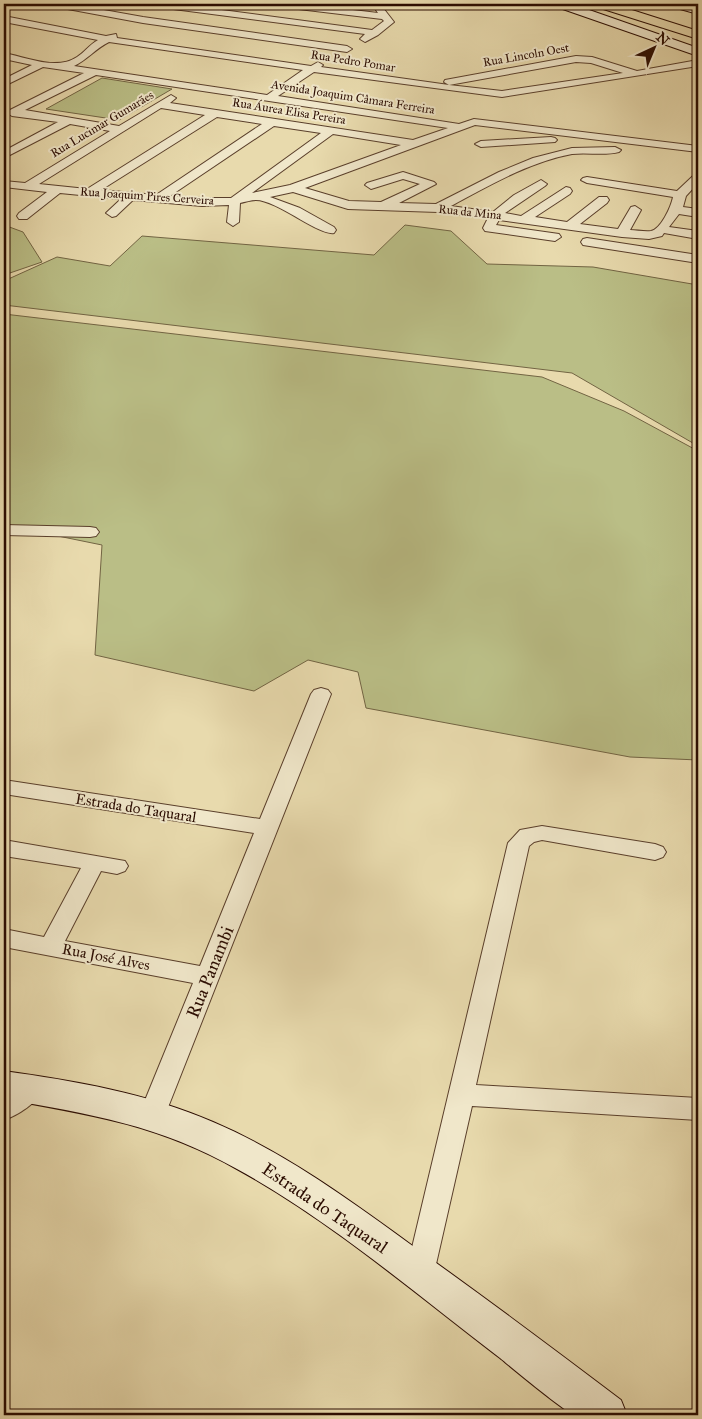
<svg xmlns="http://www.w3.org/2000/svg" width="702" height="1419" font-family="'IM FELL Great Primer',serif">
  <rect width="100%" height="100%" fill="#e8daad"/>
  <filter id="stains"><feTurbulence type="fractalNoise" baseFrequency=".004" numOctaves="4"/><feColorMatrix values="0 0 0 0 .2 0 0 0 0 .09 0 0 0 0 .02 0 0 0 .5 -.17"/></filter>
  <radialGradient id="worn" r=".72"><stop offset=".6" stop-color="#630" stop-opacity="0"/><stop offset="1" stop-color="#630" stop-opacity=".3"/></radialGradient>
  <path fill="#babe86" stroke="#726443" d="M102 78 172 89 119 120 46 109Z
    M4 225 23 232 42 262 4 275Z
    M405 225 451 231 487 264 593 267 698 285V446L572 373 4 305V281L57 257 110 266 142 236 374 255Z
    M4 314 542 377 624 411 698 451V760L630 757 366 708 358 672 308 660 254 691 95 655 102 545 4 525Z"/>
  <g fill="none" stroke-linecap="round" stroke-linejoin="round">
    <defs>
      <path id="street" d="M53 4H70L143 17 347 46 352 49 347 52 143 23 57 7Z
        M154 4H176L372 30 384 21 382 19 282 7 278 4H302L378 13 372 4H380L394 22 378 35 365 42 360 39 365 34 158 7Z
        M4 16 106 36 116 34 117 38 311 66 318 62 323 65 321 67 449 85 444 82 445 80 576 56 592 57 637 71 698 60V66L502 97 314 72 278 96 459 124 474 119 698 146V152L475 125 305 188 349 201 381 202 420 184 403 179 371 189 365 185 367 183 403 172 434 182 436 184 399 203 436 204 499 172 533 158 572 148 615 147 621 150 619 152C604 156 588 152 572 154 529 162 488 186 451 206L493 212 514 195 541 180 547 184 545 186 505 213 521 216 566 187 570 188 572 191 570 194 535 217 567 222 599 197H607L609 200 607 203 580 224 618 229 631 207 635 206 641 210 630 230C636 230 645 232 651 231 661 229 671 207 673 197L587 183 581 180 583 178 587 177 677 191 694 175 698 174V183L686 196 683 207 698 209V217L679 214 669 227 698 231V239L664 233 662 236 649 239 622 237 499 220 496 225 559 234 561 237 555 241 485 231 483 228 488 218 438 212 348 209 293 192 270 197 300 208 334 227 336 230 334 233C319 236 277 200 256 200 251 200 245 202 240 203L239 222 233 226 227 222 229 205 202 206 133 200 116 216 112 217 106 213 121 199 60 193 27 219H19L17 216 19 213 47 192 4 187V181L25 183 110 131 70 124 4 158V151L58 122 12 116 7 113 8 111 84 73 43 67 4 86V79L32 65 4 59V53C26 57 56 71 77 57 85 52 89 45 98 40L4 22ZM109 42 303 70 267 95 74 66C87 60 95 49 109 42ZM576 62 591 63 623 73 502 91 449 85ZM96 75 448 128 413 140 170 103 176 98 171 95 119 126 25 110ZM161 108 205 115 87 189 39 184ZM217 117 262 124 156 195 101 190ZM274 126 321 133 231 198H202L170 196ZM333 134 401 145 290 185 252 193Z
        M551 137 555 138 557 140 555 142 481 147 475 144 481 141Z
        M587 238 698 255V263L583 245 581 242 583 239Z
        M4 525 90 527 96 528 99 532 96 536 90 537 4 535Z
        M321 688 328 690 331 694 165 1115 161 1123 152 1126 143 1123 139 1115 193 983 4 947V929L44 937 81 868 4 856V840L125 861 128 866 125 871 117 874 101 871 65 941 200 966 254 833 4 794V780L260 819 311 694 314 690Z
        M542 826 655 844 663 847 666 852 663 857 655 860 542 840 534 842 529 846 476 1085 698 1098V1120L472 1106 434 1273 430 1282 420 1286 410 1282 406 1273 508 843 520 830Z
        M31 1079 40 1082 44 1089C37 1103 18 1115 4 1120V1095L22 1082Z"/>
      <path id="secondary" d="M555 4H572L698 48V56L557 7Z
        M671 4H690L698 6V14L673 7Z
        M4 1071C75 1081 147 1093 213 1122 288 1154 355 1204 421 1252 488 1300 555 1350 621 1400L627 1415C612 1415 589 1418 575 1415 567 1414 511 1367 500 1358 415 1293 331 1221 237 1169 159 1125 90 1114 4 1099Z"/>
      <path id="highway" d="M595 4H613L698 31V39L597 7Z"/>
    </defs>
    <use href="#street" stroke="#5a3f2b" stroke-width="2"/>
    <use href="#secondary" stroke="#2a0b00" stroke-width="2"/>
    <use href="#highway" stroke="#2a0b00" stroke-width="2"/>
    <use href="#street" fill="#f0e7ca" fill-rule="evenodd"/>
    <use href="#secondary" fill="#f0e7ca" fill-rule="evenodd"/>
    <use href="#highway" fill="#e8daad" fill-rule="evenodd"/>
  </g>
  <g text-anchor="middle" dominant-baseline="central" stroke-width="4" stroke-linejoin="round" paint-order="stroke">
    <g font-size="12" fill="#2a0b00" stroke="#f0e7ca">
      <text transform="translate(526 55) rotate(-10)">Rua Lincoln Oest</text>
      <text transform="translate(353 61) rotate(9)">Rua Pedro Pomar</text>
      <text transform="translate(353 97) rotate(9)">Avenida Joaquim Câmara Ferreira</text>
      <text transform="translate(289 111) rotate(9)">Rua Áurea Elisa Pereira</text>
      <text transform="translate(102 124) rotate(-31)">Rua Lucimar Gumarães</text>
      <text transform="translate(147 196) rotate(4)">Rua Joaquim Pires Cerveira</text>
      <text transform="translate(470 212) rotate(6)">Rua da Mina</text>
    </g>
    <g font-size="15" fill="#2a0b00" stroke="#f0e7ca">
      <text transform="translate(136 808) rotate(9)">Estrada do Taquaral</text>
      <text transform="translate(106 957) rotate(11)">Rua José Alves</text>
    </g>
    <g font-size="18" fill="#2a0b00" stroke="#f0e7ca">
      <text transform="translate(210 972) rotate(-68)">Rua Panambi</text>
      <text transform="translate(325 1208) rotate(34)">Estrada do Taquaral</text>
    </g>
  </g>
  <rect width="702" height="1419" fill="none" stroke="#e8daad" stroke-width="20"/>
  <rect x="5" y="5" width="692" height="1409" fill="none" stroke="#2a0b00" stroke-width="2.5"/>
  <rect x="10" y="10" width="682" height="1399" fill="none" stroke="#2a0b00"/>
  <g transform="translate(654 48) rotate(44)" stroke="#f0e7ca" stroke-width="4" paint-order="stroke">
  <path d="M0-4L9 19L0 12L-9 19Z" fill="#2a0b00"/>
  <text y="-8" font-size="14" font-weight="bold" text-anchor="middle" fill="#2a0b00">N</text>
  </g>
  <rect width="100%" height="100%" filter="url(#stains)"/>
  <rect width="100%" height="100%" fill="url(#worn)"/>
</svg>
